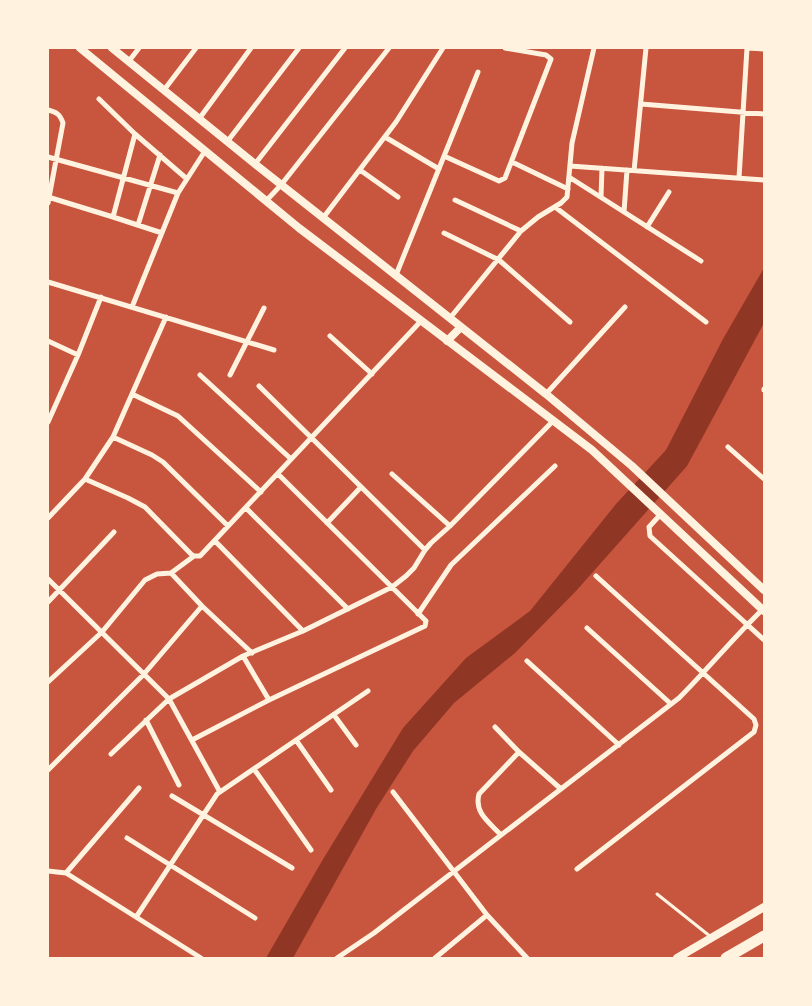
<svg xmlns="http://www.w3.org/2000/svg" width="812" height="1006" font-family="'Zilla Slab',serif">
  <rect width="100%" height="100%" fill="#c8553d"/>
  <path fill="#8f3625" d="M764 268V323L687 466 576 591 515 653 454 703 413 751 376 809 293 958H266L322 861 403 728 466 658 530 611 616 504 666 450 723 339Z"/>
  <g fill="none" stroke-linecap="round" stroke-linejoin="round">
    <path stroke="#fff3e0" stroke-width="3" d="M657 894 711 937"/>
    <path stroke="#fff3e0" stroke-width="5" d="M748 48 764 49
      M129 61 139 48
      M164 90 196 48
      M99 99 135 134 187 179
      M641 104 764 114
      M48 110C56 112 60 114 63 123L48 203
      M199 119 251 48
      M135 134 113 217 162 233
      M385 137 439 169
      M227 142 299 48
      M444 156 499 181 505 178 551 59 546 55 505 48
      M48 157 178 193
      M512 162 568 189
      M255 164 345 48
      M570 166 764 180
      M360 170 398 197
      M634 171 646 48
      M569 177 701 261
      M739 178 747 48
      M48 197 113 217
      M601 197 602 168
      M455 200 521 231
      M266 201 281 185 389 48
      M555 207 706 322
      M624 212 627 170
      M323 218 396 122 443 48
      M138 225 160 155
      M647 227 669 192
      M444 233 499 260 570 322
      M396 275 478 72
      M48 282 274 350
      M132 307 178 193 205 151
      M450 318 521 231 538 217 561 203 567 197 572 143 594 48
      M330 336 372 374
      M48 341 78 355
      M200 375 291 459
      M230 375 264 308
      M259 386 425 550
      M764 389V390
      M132 394 178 416 261 492
      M546 394 625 307
      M48 422 78 355 101 297
      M113 437 152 455 163 462 228 526
      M728 447 764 479
      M392 474 450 526
      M85 479 128 498 145 507 191 554 194 556H200L421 321
      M246 508 348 609
      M660 515 649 527 650 536 764 640
      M48 518 85 479 113 437 166 317
      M327 523 361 487
      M215 541 303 631
      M171 573 202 606 252 653
      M48 579 169 699 220 792
      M48 602 114 532
      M418 614 451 565 555 466
      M587 628 671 704
      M243 656 269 700
      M527 661 619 745
      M48 682 102 632 145 580 157 574 171 573 194 556
      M334 715 356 745
      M146 720 179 785
      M495 727 519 752 561 789
      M192 740 269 700 425 626 426 621 278 474
      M296 740 331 790
      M111 754 169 699 243 656 303 631 392 587 406 576 414 568 425 550 431 543 450 526 553 421
      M254 769 311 850
      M48 770 144 674 202 606
      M393 792 487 915 527 958
      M172 796 292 868
      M501 835C489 822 474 813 479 794L519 752
      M127 838 255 918
      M577 869 754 732 756 725 754 719 596 576
      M48 871 66 873 201 958
      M66 873 139 788
      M136 917 217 794 368 691
      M337 958 374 933 679 698C708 669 734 637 764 608
      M435 958 487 915"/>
    <path stroke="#fff3e0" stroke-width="8" d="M80 48 299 228 592 450 764 611
      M112 48 255 164 546 394 632 466 764 590
      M447 341 461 327
      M677 958 764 907"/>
    <path stroke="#fff3e0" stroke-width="11" d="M726 958 764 936"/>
  </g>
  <rect width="812" height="1006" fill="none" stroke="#fff3e0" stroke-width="98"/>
</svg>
